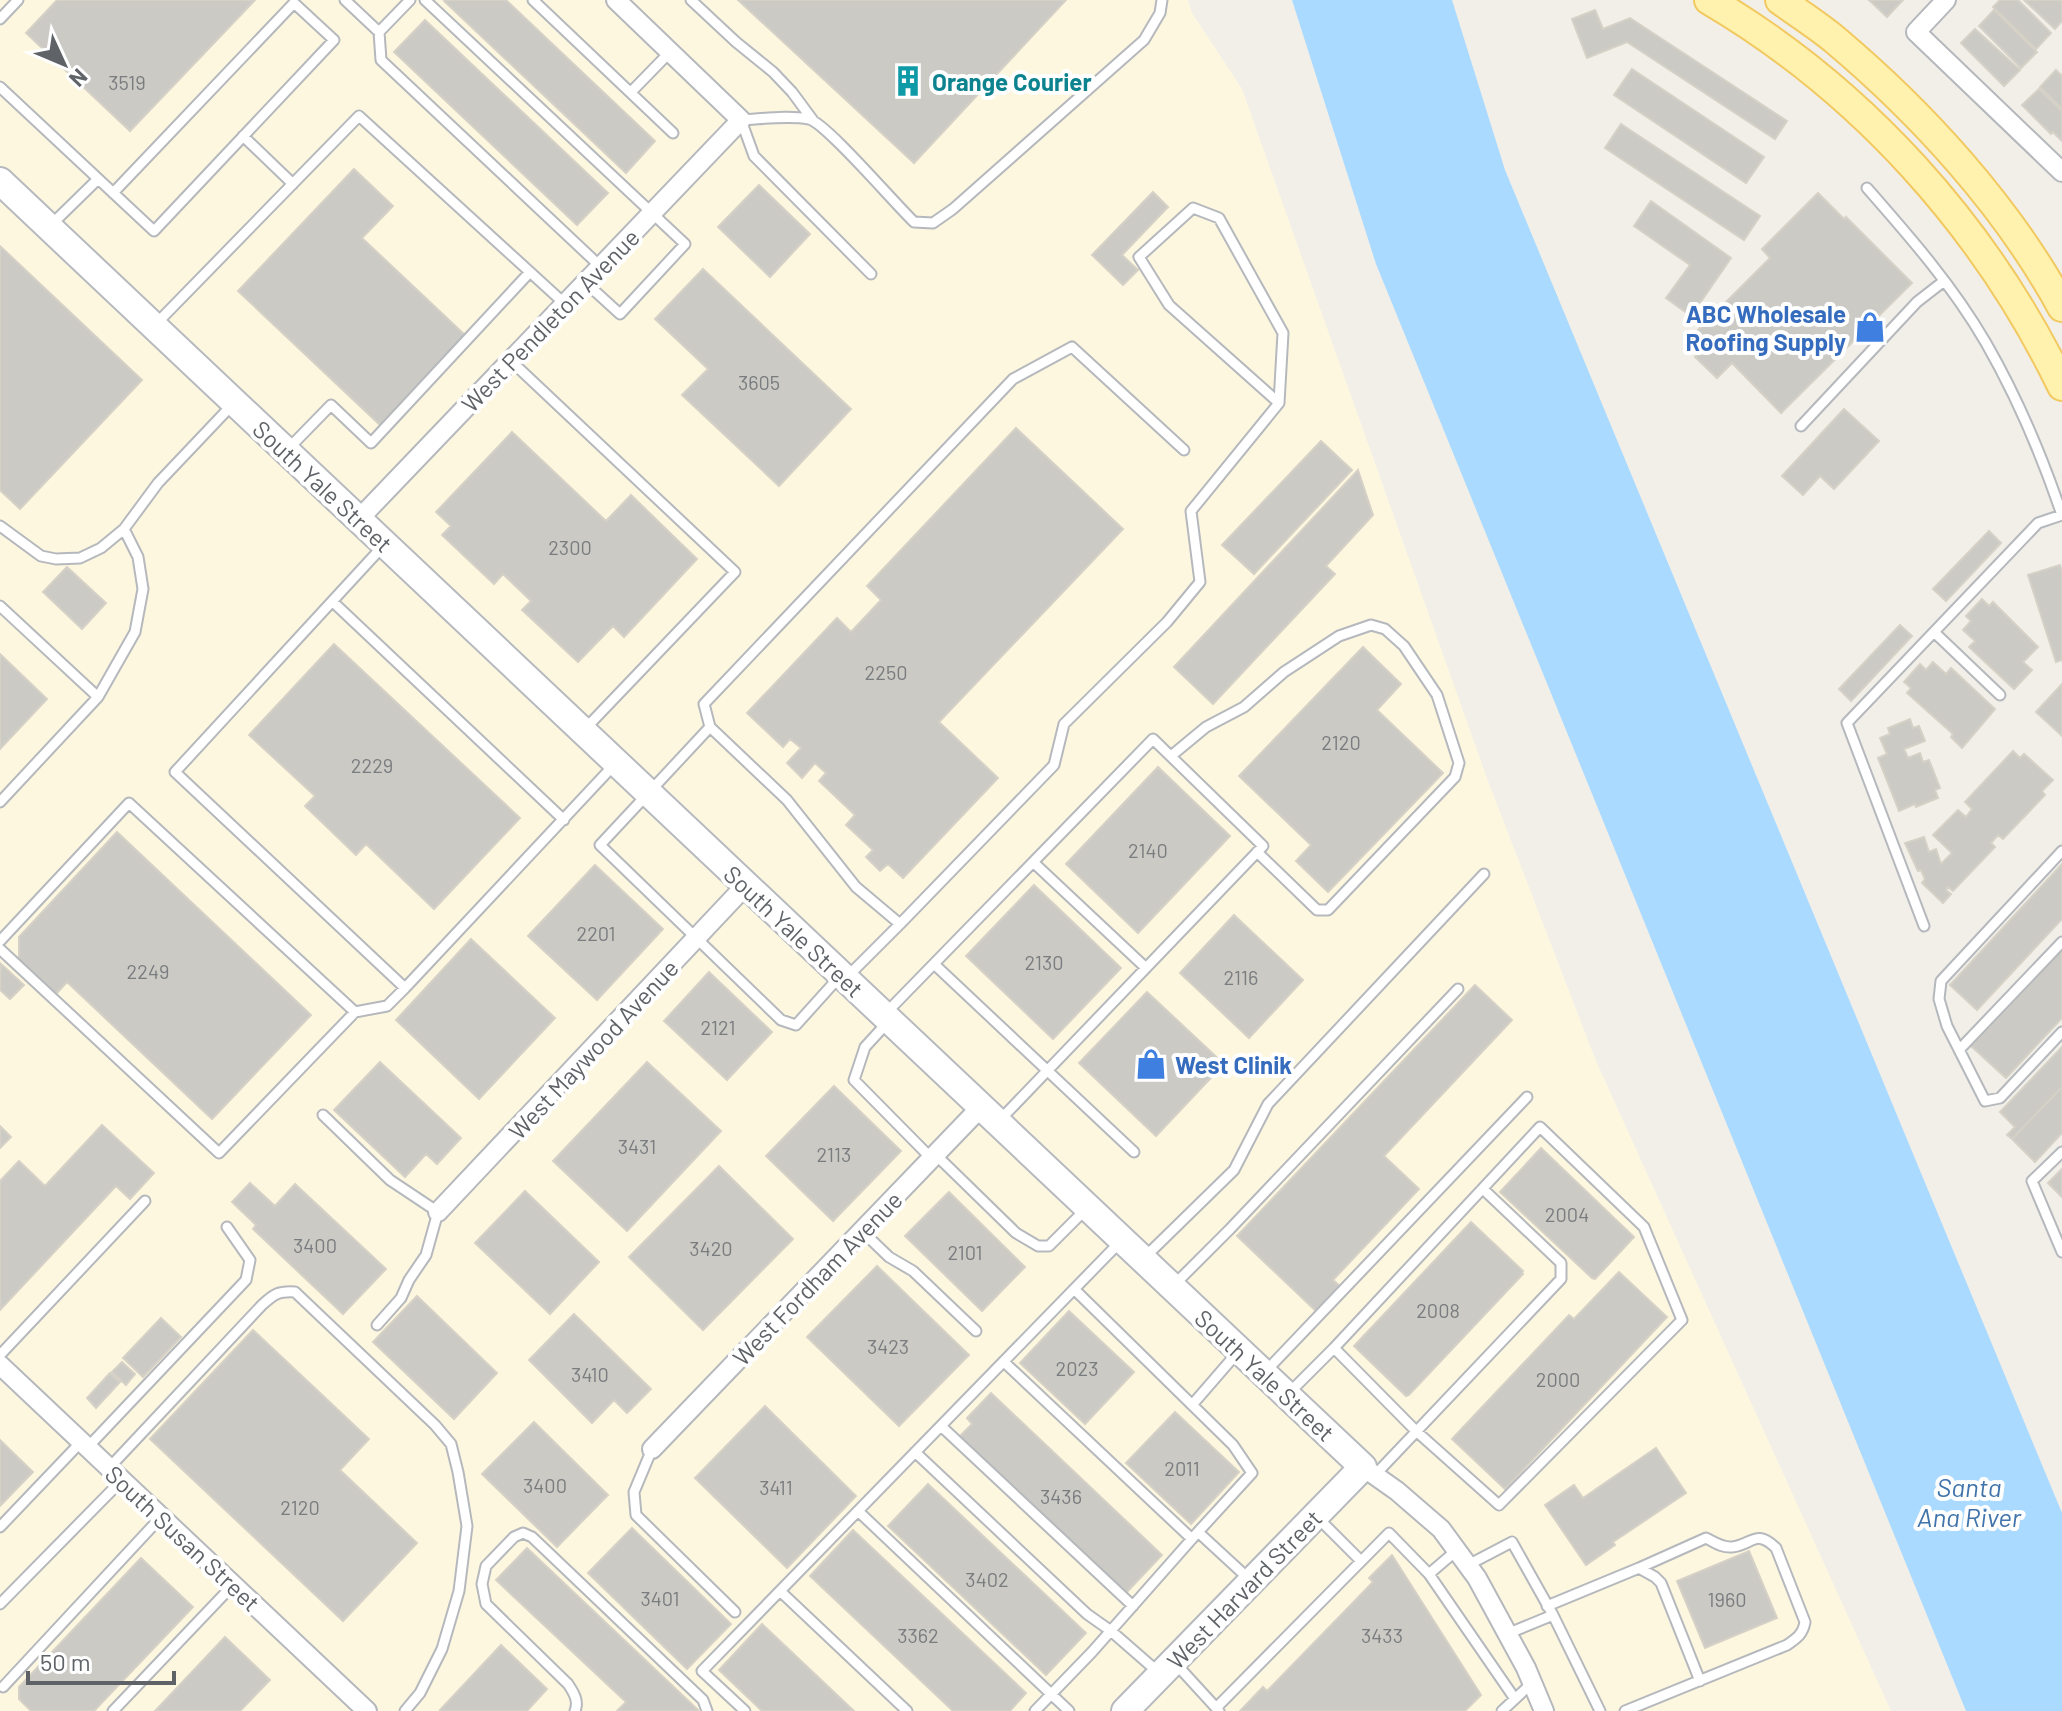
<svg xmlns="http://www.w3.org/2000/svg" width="2062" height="1711" font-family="Barlow,sans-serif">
  <rect width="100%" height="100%" fill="#f1efe8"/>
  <path fill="#fef7e0" d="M0 0H1188L1192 13 1242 89 1488 781 1596 1061 1891 1711H0Z"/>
  <path fill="#aadaff" d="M1292 0H1452L1505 170 2062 1513V1711H1966L1376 264Z"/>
  <path fill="#cccac5" stroke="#d6d1c6" stroke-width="2" d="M57 0H255L130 131 26 33Z
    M445 0H506L655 141 626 173 444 1Z
    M738 0H1066L914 163Z
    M1869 0H1903L1887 17Z
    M2000 0H2018L2051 33 2036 49 1993 7Z
    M2024 0H2060L2062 2V21L2055 29Z
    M1595 10 1603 29 1630 18 1787 121 1775 139 1627 42 1587 58 1572 19Z
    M1994 10 2037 52 2021 68 1979 26Z
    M425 20 608 193 577 225 394 52Z
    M1975 29 2020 70 2004 86 1961 43Z
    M1632 69 1764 157 1746 183 1614 95Z
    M2056 70 2062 76V109L2040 87Z
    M2039 89 2062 111V141L2053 132 2051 134 2022 105Z
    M1621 124 1760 216 1744 240 1605 148Z
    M354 169 393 206 362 238 465 335 380 425 238 291Z
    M759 185 810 234 770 277 718 227Z
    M1153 192 1168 207 1122 255 1138 270 1123 285 1092 255Z
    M1818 193 1844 219 1846 217 1912 283 1781 413 1732 363 1717 378 1695 357 1699 353 1687 341 1770 258 1762 249Z
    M1651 201 1731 258 1691 316 1666 298 1690 265 1634 226Z
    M0 246 142 380 20 509 0 490Z
    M703 269 851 409 779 486 682 395 708 369 655 319Z
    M1844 409 1879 441 1834 489 1820 476 1803 495 1782 476Z
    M1016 428 1123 529 939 722 998 778 903 878 888 864 880 871 866 857 873 850 846 825 855 815 819 781 826 773 815 763 802 778 787 763 801 748 790 739 783 747 747 713 837 618 851 632 881 600 867 586Z
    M512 432 606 521 631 495 697 559 624 637 613 626 578 662 522 610 531 601 503 574 494 584 442 535 451 526 436 512Z
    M1321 441 1352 470 1254 574 1222 545Z
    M1358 470 1373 515 1326 566 1335 574 1213 704 1174 667Z
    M1989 531 2001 543 1946 601 1933 589Z
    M2060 565 2062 572V660L2056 662 2028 575Z
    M67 567 106 603 82 629 43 592Z
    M1982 599 1989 606 1993 602 2038 647 2023 662 2032 670 2014 689 1969 647 1975 641 1963 630 1971 621 1966 616Z
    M1900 625 1912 636 1851 701 1839 689Z
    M334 644 520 818 434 909 366 844 356 855 305 806 315 796 249 735Z
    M1363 647 1401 684 1377 710 1443 773 1328 892 1296 861 1311 845 1239 776Z
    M0 654 47 699 0 749Z
    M1933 662 1946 674 1951 668 1995 709 1962 748 1951 737 1953 734 1907 693 1911 688 1904 682 1920 664 1926 670Z
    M2062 684V736L2036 712Z
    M1910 719 1913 728 1919 726 1925 741 1904 749 1908 758 1920 753 1923 762 1929 760 1940 788 1935 790 1938 798 1916 807 1915 804 1899 811 1878 758 1887 754 1880 738 1890 734 1888 728Z
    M2013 751 2020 758 2024 754 2053 780 2042 791 2045 795 2003 839 1998 835 1991 843 1995 847 1953 891 1948 887 1946 890 1951 894 1943 903 1922 883 1925 879 1921 870 1918 871 1905 843 1924 837 1929 852 1936 849 1941 864 1952 853 1933 835 1958 810 1966 817 1972 809 1965 802Z
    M1158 767 1230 836 1138 933 1066 864Z
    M117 832 311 1015 212 1119 67 982 56 994 19 959V937Z
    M2062 864V919L1977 1010 1950 985Z
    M595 865 663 929 597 1000 528 936Z
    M1034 885 1121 968 1053 1039 966 956Z
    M1234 915 1303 980 1249 1038 1180 973Z
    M471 939 555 1018 479 1099 396 1020Z
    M2062 950V1018L2006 1078 1971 1046Z
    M1 964 24 985 10 999 0 990Z
    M709 972 772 1032 727 1080 664 1021Z
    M1475 985 1512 1020 1384 1156 1419 1189 1333 1280 1341 1287 1317 1312 1237 1236Z
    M1147 992 1224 1064 1156 1136 1079 1063Z
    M2062 1047V1087L2012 1139 2007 1135 2015 1127 2000 1112Z
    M380 1062 461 1138 437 1164 426 1154 405 1177 334 1110Z
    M647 1062 721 1131 627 1231 553 1161Z
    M834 1086 901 1151 833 1221 766 1156Z
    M2062 1087V1133L2035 1162 2012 1139Z
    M102 1125 154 1173 130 1199 116 1186 0 1310V1181L19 1161 45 1186Z
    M0 1126 11 1137 0 1148Z
    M1541 1148 1634 1237 1595 1279 1592 1278 1500 1192Z
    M719 1166 793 1239 703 1330 629 1257Z
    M2062 1169V1197L2048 1183Z
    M250 1183 275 1206 295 1184 386 1269 343 1314 253 1229 256 1225 232 1202Z
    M525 1191 599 1262 550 1314 475 1243Z
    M949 1192 1025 1267 982 1311 905 1236Z
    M1471 1222 1523 1271 1522 1273 1523 1274 1409 1395 1406 1396 1354 1346Z
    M877 1266 969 1355 899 1426 807 1337Z
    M1619 1272 1667 1317 1505 1489 1452 1439 1569 1315 1574 1319Z
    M417 1296 497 1373 454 1419 373 1342Z
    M1069 1311 1134 1372 1085 1424 1020 1363Z
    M574 1314 651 1389 627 1413 614 1400 592 1423 529 1360Z
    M161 1318 181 1337 143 1377 123 1358Z
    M253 1330 369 1439 340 1470 417 1543 343 1621 150 1439Z
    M122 1362 135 1374 126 1385 112 1372Z
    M110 1373 120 1382 96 1408 87 1398Z
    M991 1393 1162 1555 1125 1594 960 1436 972 1424 967 1418Z
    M765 1406 856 1496 787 1568 695 1478Z
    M1175 1412 1239 1472 1191 1524 1126 1463Z
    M534 1422 608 1495 557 1547 482 1474Z
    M0 1440 33 1472 0 1506Z
    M1656 1448 1686 1493 1613 1542 1615 1545 1586 1565 1545 1505 1574 1485 1583 1498Z
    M928 1484 1086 1633 1046 1675 888 1526Z
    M632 1528 731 1624 687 1669 588 1573Z
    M853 1530 1026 1693 1010 1711H953L810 1576Z
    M527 1548 698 1710V1711H617L626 1702 496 1580Z
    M1749 1551 1777 1618 1705 1648 1677 1581Z
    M1392 1555 1481 1695 1465 1711H1240L1263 1687 1267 1691 1373 1582 1369 1578Z
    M141 1558 193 1607 94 1711H31L19 1699V1687Z
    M762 1624 854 1711H762L719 1670Z
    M225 1637 270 1680 240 1711H155Z
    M501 1645 547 1689 527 1711H442L440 1710Z"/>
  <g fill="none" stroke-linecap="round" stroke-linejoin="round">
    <defs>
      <path id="lane" d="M345 0 379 32 410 0
        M425 0 685 244 620 314 586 283
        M533 0 673 133
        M691 0 736 42 773 72 792 92 812 119
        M0 19 18 0
        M379 32 381 60 601 267
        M0 87 154 231 334 40 294 3 113 193
        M631 92 670 52
        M243 136 293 184
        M1867 188C1910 237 1953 286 1986 343 2017 397 2042 456 2062 515
        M52 224 98 179
        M871 274 754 156 741 120C762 119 787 115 809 119 826 123 895 204 914 222L933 223 953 209 1144 40 1160 13 1162 0
        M154 326 359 116 565 304
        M511 361 735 572 585 729
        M1801 426 1917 302 1944 281
        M289 448 331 405 371 443 530 272
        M0 526 41 556 56 559 80 558 101 548 124 529 158 483 232 405
        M384 545 175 772 405 988 614 765
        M333 602 564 820
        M0 606 98 697 0 802
        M1934 632 2000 695
        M98 697 135 632 143 589 138 557 124 529
        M710 727 704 704 1013 379 1072 347 1184 450
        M1171 756 1206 727 1244 707 1284 672 1339 636 1371 625 1385 629 1404 646 1437 695 1459 763 1455 777 1328 910H1317L1257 852
        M2062 851 1941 981 1939 999 1947 1026 1985 1101 2000 1098 2062 1032
        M1033 862 1146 968
        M900 924 1054 765 1064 724 1167 622 1200 582 1191 511 1279 403 1283 333 1219 218 1193 208 1139 257 1169 305 1279 403
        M1924 926 1847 723 2038 523 2062 515
        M0 941 129 803 355 1012
        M0 949 219 1153 355 1012 387 1006 405 988
        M934 964 1134 1152
        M841 975 796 1025 781 1020 600 845 710 727 787 800 856 887 900 924 848 976
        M886 1013 1153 739 1263 846 999 1121
        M887 1023 865 1047 854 1080 932 1159
        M1959 1050 2062 942
        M323 1115 390 1180 438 1212 426 1255 409 1280 401 1298 377 1325
        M1540 1127 1644 1227 1682 1320 1499 1505 1416 1431 1334 1348Z
        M2062 1152 2032 1181 2062 1252
        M936 1155 1016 1233 1038 1246H1049L1085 1210
        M862 1231 889 1257 913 1271 976 1331
        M1145 1257 1234 1170 1268 1104 1484 874
        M1174 1285 1230 1229 1458 989
        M1075 1290 1233 1445 1252 1473 1198 1532
        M0 1355 145 1201
        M1004 1362 1192 1539
        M1266 1371 1527 1097
        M1288 1394 1334 1348
        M1192 1405 1237 1353
        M941 1426 1133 1606
        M87 1448 246 1280 250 1260 227 1227
        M652 1449 634 1492 636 1515 735 1612
        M915 1452 1087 1614 1111 1631 1158 1672
        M109 1468 262 1305C274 1294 278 1291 295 1292L435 1425 451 1444 458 1472 467 1526 459 1591 442 1649 420 1693 405 1711
        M1374 1476 1561 1279V1263L1483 1189
        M858 1511 1069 1711
        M1318 1518 1361 1561
        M0 1527 81 1442
        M1457 1550 1429 1574 1515 1699
        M1468 1565 1512 1542 1553 1615 1507 1634
        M780 1591 907 1711
        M0 1604 122 1480
        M1547 1606 1639 1568 1655 1577 1661 1583 1700 1681
        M1553 1615 1600 1711
        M1176 1664 1219 1711
        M3 1687 161 1517
        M1216 1708 1389 1533 1429 1574
        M113 1711 233 1585
        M575 1711C579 1701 574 1693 568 1684L486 1604 482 1584 486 1566 514 1537 523 1533 532 1537 703 1700 707 1711
        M745 1711 702 1671 1120 1242
        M1035 1711 1092 1652 1198 1532 1249 1579
        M1502 1711 1532 1683
        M1625 1711 1787 1645C1797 1638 1803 1634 1805 1622L1776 1548C1756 1528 1752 1545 1732 1547 1722 1548 1714 1542 1706 1538L1639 1568"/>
      <path id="street" d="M1946 0 1916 32 2062 172
        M359 519 741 120 616 0
        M438 1212 746 885
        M0 1365 367 1711
        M652 1449 981 1107
        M1363 1467 1397 1491 1441 1529 1477 1578 1526 1668 1544 1711"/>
      <path id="secondary" d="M0 181 1363 1467 1125 1711"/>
      <path id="primary" d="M1709 0C1862 90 1985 227 2062 386
        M1780 0C1798 13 1817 25 1834 39 1922 113 2007 206 2062 307"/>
    </defs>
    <use href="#lane" stroke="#b5b8bc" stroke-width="13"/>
    <use href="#street" stroke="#b5b8bc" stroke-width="22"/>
    <use href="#secondary" stroke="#b6babf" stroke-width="30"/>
    <use href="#primary" stroke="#f2c960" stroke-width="32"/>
    <use href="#lane" stroke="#fff" stroke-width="9"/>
    <use href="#street" stroke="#fff" stroke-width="18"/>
    <use href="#secondary" stroke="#fff" stroke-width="26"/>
    <use href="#primary" stroke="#fff2af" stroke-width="28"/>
  </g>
  <defs>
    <symbol id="building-bare" viewBox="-9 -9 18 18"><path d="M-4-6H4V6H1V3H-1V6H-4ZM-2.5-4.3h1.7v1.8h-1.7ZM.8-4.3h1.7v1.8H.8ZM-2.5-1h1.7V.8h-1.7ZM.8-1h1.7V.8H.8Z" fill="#0f9aa8" stroke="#fff" stroke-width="2.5" paint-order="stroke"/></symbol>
    <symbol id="shop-bare" viewBox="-9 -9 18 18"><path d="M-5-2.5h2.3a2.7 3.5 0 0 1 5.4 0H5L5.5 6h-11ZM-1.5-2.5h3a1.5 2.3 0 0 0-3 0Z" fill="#3f7fe0" stroke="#fff" stroke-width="2.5" paint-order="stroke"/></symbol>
  </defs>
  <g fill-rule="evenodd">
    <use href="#building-bare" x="886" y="59" width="44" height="44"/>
    <use href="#shop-bare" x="1848" y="305" width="44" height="44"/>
    <use href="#shop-bare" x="1129" y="1042" width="44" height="44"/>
  </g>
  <g text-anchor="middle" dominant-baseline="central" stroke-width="8" stroke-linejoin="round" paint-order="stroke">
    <g font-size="20" fill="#7a7d7f">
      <text x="127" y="82">3519</text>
      <text x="759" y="382">3605</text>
      <text x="570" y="547">2300</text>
      <text x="886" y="672">2250</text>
      <text x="1341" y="742">2120</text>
      <text x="372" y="765">2229</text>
      <text x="1148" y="850">2140</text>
      <text x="596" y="933">2201</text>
      <text x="1044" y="962">2130</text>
      <text x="148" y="971">2249</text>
      <text x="1241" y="977">2116</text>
      <text x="718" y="1027">2121</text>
      <text x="637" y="1146">3431</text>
      <text x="834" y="1154">2113</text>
      <text x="1567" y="1214">2004</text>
      <text x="315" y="1245">3400</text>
      <text x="711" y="1248">3420</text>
      <text x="965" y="1252">2101</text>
      <text x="1438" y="1310">2008</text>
      <text x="888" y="1346">3423</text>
      <text x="1077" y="1368">2023</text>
      <text x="590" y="1374">3410</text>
      <text x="1558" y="1379">2000</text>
      <text x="1182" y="1468">2011</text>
      <text x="545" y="1485">3400</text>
      <text x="776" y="1487">3411</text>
      <text x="1061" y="1496">3436</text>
      <text x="300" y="1507">2120</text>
      <text x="987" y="1579">3402</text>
      <text x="660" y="1598">3401</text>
      <text x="1727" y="1599">1960</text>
      <text x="918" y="1635">3362</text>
      <text x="1382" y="1635">3433</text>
    </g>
    <g font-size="24" font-weight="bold" fill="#0d838f" stroke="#fff" text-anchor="start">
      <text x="932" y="81">Orange Courier</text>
    </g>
    <g font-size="24" font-weight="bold" fill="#366cbe" stroke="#fff" text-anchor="end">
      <text x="1846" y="313">ABC Wholesale<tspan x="1846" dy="28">Roofing Supply</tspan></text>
      <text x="1175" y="1064" text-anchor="start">West Clinik</text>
    </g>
    <g font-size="24" fill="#5f6368" stroke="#fff">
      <text transform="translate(550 320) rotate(-46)">West Pendleton Avenue</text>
      <text transform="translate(323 486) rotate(43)">South Yale Street</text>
      <text transform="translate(794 931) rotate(43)">South Yale Street</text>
      <text transform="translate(593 1049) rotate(-47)">West Maywood Avenue</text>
      <text transform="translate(817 1278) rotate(-46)">West Fordham Avenue</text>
      <text transform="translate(1265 1375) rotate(43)">South Yale Street</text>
      <text transform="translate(183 1538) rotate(43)">South Susan Street</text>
      <text transform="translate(1244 1589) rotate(-46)">West Harvard Street</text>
    </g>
    <g font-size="26" font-style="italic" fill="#4174aa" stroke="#fff">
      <text x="1969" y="1486">Santa<tspan x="1969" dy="30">Ana River</tspan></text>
    </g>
  </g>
  <g transform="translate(64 64) rotate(134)" stroke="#ffffff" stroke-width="6" paint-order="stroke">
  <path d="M0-6L14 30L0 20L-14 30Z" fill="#5f6368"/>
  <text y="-12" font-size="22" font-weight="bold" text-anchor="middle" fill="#5f6368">N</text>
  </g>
  <path d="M28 1671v12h146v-12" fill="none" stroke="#5f6368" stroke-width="4"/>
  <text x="40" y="1671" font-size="24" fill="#5f6368" stroke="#ffffff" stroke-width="6" paint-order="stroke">50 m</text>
</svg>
